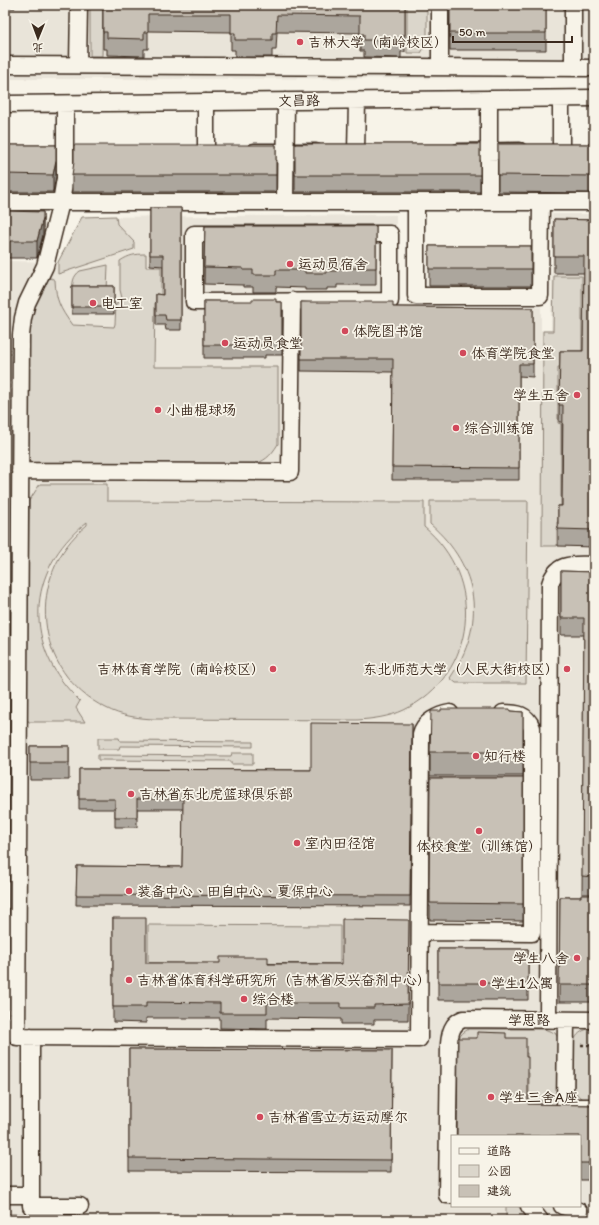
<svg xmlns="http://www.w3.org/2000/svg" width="599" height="1225" font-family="Itim,'LXGW WenKai TC',sans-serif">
  <rect width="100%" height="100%" fill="#f7f3e8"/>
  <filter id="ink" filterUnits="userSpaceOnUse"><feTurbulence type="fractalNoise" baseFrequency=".025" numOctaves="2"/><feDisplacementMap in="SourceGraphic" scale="8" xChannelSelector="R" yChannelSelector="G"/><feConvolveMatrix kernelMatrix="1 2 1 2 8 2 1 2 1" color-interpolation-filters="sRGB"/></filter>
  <g filter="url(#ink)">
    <path fill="#e9e4d9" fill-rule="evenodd" d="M5 5H594V78L5 79Z
      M552 214H594V1220H5V261L58 262 82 217 396 215V306L541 307V330H551ZM452 1136H580V1206H452Z"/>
    <path fill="#dbd6cb" stroke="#8b8074" d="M90 5H103L102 56H90Z
      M407 5H427V43L421 53H407Z
      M116 216 117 224 134 242V249L58 274V262L82 217Z
      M146 254V267H161V303H155L154 367H278V444C270 457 265 461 250 466L32 463 28 461 27 454V351L32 310 46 280 51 278 55 280C56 301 60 308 72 325L114 327 115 324 116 304 123 302 120 290V261C129 255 135 254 146 254Z
      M108 265 107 291H73C72 283 73 276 80 271Z
      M554 276H582V367H558V423L561 424V522H557V546H542L543 331H553Z
      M5 289H7L5 534Z
      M40 484H107V501L424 502V527C486 578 478 674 404 710 389 717 373 719 357 720L153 719C137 718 121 716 106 708 33 673 25 575 87 525V522C25 570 23 648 80 701L76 708 85 722H29L27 719 29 501Z
      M430 501H528L526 683H456L450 678C487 624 480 567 430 524Z
      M98 738H119L120 741 253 742V747L120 746 119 749H98Z
      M232 753H253V764H231V761L98 760V755L231 756Z
      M148 925 340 926V978L148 977Z
      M469 1029H544L555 1033 560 1041 559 1090C553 1103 542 1101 529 1101V1073H527V1053H457C457 1042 458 1034 469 1029Z
      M588 1029H594V1102C584 1100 577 1099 574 1087V1041C577 1034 581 1031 588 1029Z
      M506 1206H518L530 1220H506Z
      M5 1214H52V1220H5Z"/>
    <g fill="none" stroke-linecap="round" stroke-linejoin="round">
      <defs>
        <path id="minor" d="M5 65 594 68
          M78 65 79 5
          M440 67V5
          M573 68V5
          M5 104 594 98
          M65 104V178L61 202 45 266 27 303 23 318 21 335 17 1037 419 1039 421 734C424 722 438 715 450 713
          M561 151V99
          M206 152V102
          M254 152H316
          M356 152 357 101
          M458 152 520 151
          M5 202H594
          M285 202 286 101
          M416 202V296H540L541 202
          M489 202V99
          M194 234H390V301L194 302Z
          M20 471 290 472 292 301
          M420 932 532 933V728C527 714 517 713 503 713
          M548 1020 550 584C557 561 575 565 594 565
          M566 1020 565 1107H594
          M31 1037V1206H80
          M5 1195H31
          M452 1195H447L449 1044C450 1033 452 1023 463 1019L594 1020
          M529 1206 540 1220
          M562 1206 579 1211"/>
      </defs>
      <use href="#minor" stroke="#3b2a1e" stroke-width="19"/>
      <path stroke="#3b2a1e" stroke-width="2.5" stroke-dasharray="3 3" stroke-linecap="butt" d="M581 1045H594"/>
      <use href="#minor" stroke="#f7f3e8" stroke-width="16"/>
    </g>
    <path fill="#aca69d" stroke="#3b2a1e" d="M5 5H15V8H5Z
      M103 5H405V52H401V58L364 57V51H360V33L277 32 276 50H272V57H235V50H231V32L148 31V49H144V56L107 55V49H103Z
      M449 5H546V50H450Z
      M295 144H480V192H295Z
      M498 144H594V193L498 192Z
      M5 145H56V177L53 192H5Z
      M276 145V192H72V175Z
      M150 208H181V330H166L165 325H156V294L163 295V266L150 265Z
      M5 211 43 212V235L37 258H5Z
      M554 219 594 220V547L558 546V506H562V422H559L560 351H583L584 273H554Z
      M205 226H376V285H337V288H327V290H305V288L276 287V292H253V287H243V285L204 284Z
      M429 246H531V286H429Z
      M72 286H114V314H72Z
      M204 301 282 302V355H265V358H204Z
      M301 302 393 307 533 308V377L519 376V480H392L393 372 301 371Z
      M561 571 594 572V894H582L584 635H561Z
      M510 711 523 712V776H430V752Z
      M412 724 410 906 76 905 77 866 182 867 183 809H137V827H115V809H79V769L311 770Z
      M30 746H69V780H30Z
      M430 778H523V921L430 920V906H429Z
      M594 895V1002H559L560 897H581Z
      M113 918 146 963 342 964 409 920 408 1020H374V1024H341V1019L267 1018V1029L220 1028V1018H146V1023L113 1022Z
      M438 949H528V1000H438Z
      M506 1038 526 1057 528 1104 594 1105V1180H580V1136H457Z
      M129 1049 392 1050 391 1172 129 1171Z"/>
    <path fill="#8c877f" stroke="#3b2a1e" d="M56 160V177L53 192V175Z
      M43 218V235L37 258V241Z"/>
    <path fill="#c8c1b6" stroke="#3b2a1e" d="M103 5H405V35H401V40H364V34H360V16L277 15 276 33H272V40H235V33H231V14H148V32H144V39L107 38V32H103Z
      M450 5H546V33H450Z
      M295 144H480V175H295Z
      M498 144H594V176L498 175Z
      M5 145H56V160L53 175 5 174Z
      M74 145H276V175H72L74 162Z
      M150 208H181V320H166L165 315H156V294L163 295V255H150Z
      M5 211 43 212V218L37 241H5Z
      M554 219 594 220V530L558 529V506H562L563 405H559L560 351H583L584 256H554Z
      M205 226H376V268H337V271H327V273H305V270H276V275H253V270H243V268L204 267Z
      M429 246H531V269H429Z
      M72 286H114V307H72Z
      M253 299H276V302H282V343H265V345H204V301H253Z
      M301 302H393V307L533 308V364H519V468L392 467 393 359H301Z
      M561 571 594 572V877L582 876 584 618H561Z
      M441 709H510V711L523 712V752H430L431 711H441Z
      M311 723 412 724 410 896 76 895 77 866 182 867 183 799H137V817H115V799H79V769L311 770Z
      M30 746H69V763H30Z
      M430 778H523V904L430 903V889H429Z
      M581 895H594V985H559L560 897H581Z
      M113 918H146V963H220V957H268V964H342V919L409 920 408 1004 374 1005V1008H341V1003H267V1013H220V1003L146 1002V1007H113Z
      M438 949H528V983H438Z
      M477 1032 506 1033V1038H526V1057H528V1104L594 1105V1163H580V1136H457L458 1038H477Z
      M129 1049 392 1050 391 1160 129 1158Z"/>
  </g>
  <g fill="#d1495b" stroke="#f7f3e8" stroke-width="1.5">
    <circle cx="300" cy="42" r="4"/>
    <circle cx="290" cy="264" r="4"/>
    <circle cx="93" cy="303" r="4"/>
    <circle cx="345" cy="331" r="4"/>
    <circle cx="225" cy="343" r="4"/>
    <circle cx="463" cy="353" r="4"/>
    <circle cx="577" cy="395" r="4"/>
    <circle cx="158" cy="410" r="4"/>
    <circle cx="456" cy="428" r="4"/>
    <circle cx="273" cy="669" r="4"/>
    <circle cx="567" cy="669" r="4"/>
    <circle cx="476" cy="756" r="4"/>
    <circle cx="131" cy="794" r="4"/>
    <circle cx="479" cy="831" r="4"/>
    <circle cx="297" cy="843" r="4"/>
    <circle cx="129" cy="891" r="4"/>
    <circle cx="577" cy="958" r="4"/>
    <circle cx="129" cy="980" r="4"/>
    <circle cx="483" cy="983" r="4"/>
    <circle cx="244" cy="999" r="4"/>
    <circle cx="491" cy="1097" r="4"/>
    <circle cx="260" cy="1117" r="4"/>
  </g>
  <g text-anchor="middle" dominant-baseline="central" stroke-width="3.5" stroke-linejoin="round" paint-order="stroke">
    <g font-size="14" fill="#3b2a1e" stroke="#f7f3e8" text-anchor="start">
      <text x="308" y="42">吉林大学（南岭校区）</text>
      <text x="298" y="264">运动员宿舍</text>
      <text x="101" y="303">电工室</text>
      <text x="353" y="331">体院图书馆</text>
      <text x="233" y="343">运动员食堂</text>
      <text x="471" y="353">体育学院食堂</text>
      <text x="569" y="395" text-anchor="end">学生五舍</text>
      <text x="166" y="410">小曲棍球场</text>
      <text x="464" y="428">综合训练馆</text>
      <text x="265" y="669" text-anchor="end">吉林体育学院（南岭校区）</text>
      <text x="559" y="669" text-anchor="end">东北师范大学（人民大街校区）</text>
      <text x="484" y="756">知行楼</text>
      <text x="139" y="794">吉林省东北虎篮球俱乐部</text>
      <text x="305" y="843">室内田径馆</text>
      <text x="479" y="846" text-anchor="middle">体校食堂（训练馆）</text>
      <text x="137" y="891">装备中心、田自中心、夏保中心</text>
      <text x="569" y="958" text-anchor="end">学生八舍</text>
      <text x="137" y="980">吉林省体育科学研究所（吉林省反兴奋剂中心）</text>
      <text x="491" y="983">学生1公寓</text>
      <text x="252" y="999">综合楼</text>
      <text x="499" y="1097">学生三舍A座</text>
      <text x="268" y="1117">吉林省雪立方运动摩尔</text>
    </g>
    <g font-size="14" fill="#3b2a1e" stroke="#f7f3e8">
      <text transform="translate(299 101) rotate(-1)">文昌路</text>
      <text x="529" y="1020">学思路</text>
    </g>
  </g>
  <rect width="599" height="1225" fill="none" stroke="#f7f3e8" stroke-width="20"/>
  <rect x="10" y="10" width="579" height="1205" fill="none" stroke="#3b2a1e" stroke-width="1.5" filter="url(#ink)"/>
  <rect x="451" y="1135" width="130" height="72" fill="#f7f3e8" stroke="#aca397"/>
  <rect x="459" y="1148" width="20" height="6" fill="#f7f3e8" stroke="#aca397"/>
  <text x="487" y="1155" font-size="12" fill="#3b2a1e">道路</text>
  <rect x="459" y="1165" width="20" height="12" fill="#dbd6cb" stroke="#aca397"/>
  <text x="487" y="1175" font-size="12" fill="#3b2a1e">公园</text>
  <rect x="459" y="1185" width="20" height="12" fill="#c8c1b6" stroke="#aca397"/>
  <text x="487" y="1195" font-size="12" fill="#3b2a1e">建筑</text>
  <g transform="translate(38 38) rotate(181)" stroke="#f7f3e8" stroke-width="3" paint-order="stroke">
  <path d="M0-3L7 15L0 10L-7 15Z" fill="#3b2a1e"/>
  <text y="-6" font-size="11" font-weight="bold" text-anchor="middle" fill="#3b2a1e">北</text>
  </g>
  <path d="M453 36v6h119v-6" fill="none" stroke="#3b2a1e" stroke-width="2"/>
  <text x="459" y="36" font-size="12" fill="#3b2a1e" stroke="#f7f3e8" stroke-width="3" paint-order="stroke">50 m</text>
</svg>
